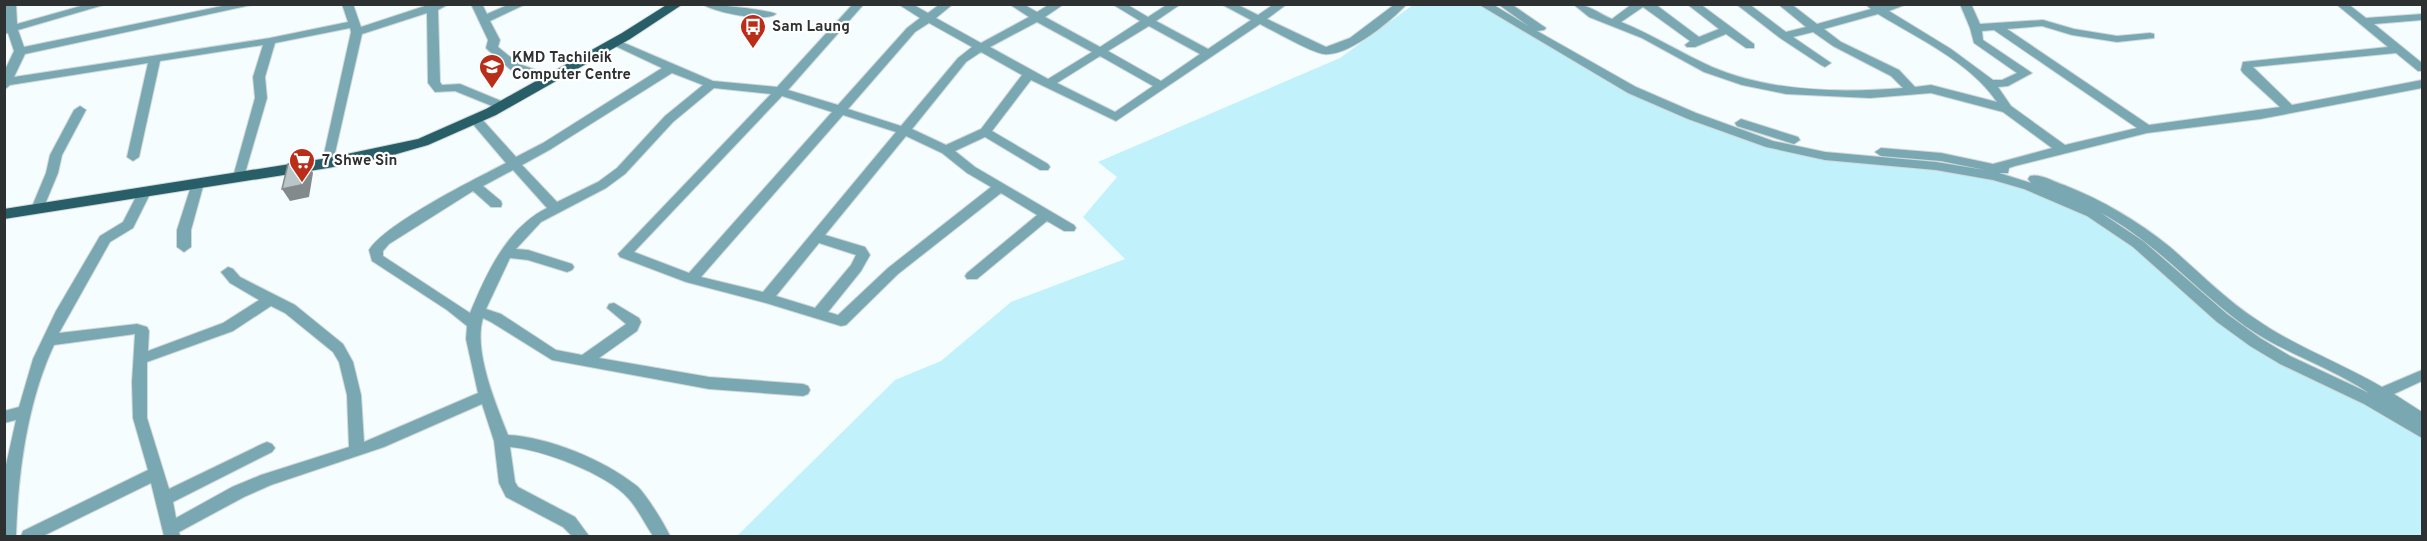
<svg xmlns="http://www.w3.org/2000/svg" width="2427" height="541" font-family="Overpass,sans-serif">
  <rect width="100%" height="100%" fill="#f5fdfe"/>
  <path fill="#c1f1fb" d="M1413 5H1479L1611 80 1774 146 1894 161 2011 181 2079 206 2123 233 2203 309 2422 432V536H737L895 380 941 361 1011 302 1125 259 1083 217 1117 177 1098 162 1340 58Z"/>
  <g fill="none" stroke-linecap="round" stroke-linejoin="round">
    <defs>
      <path id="minor" d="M6 4H16L17 24 88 4H107L18 30 24 47 232 4H256L25 54 14 77 270 38 348 22 342 4H353L361 27 431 4H449L438 10 440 82 442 85 460 84 506 103 508 106 502 110 455 91 435 92 428 83 427 13 362 34 332 166 328 167 322 163 351 32 350 28 275 43 265 77 267 98 243 180H235L233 177 255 98 253 77 263 45 160 61 139 157 133 161 127 157 148 63 10 85 4 90V72L14 51 8 33 4 34Z
        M471 4H482L487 14 510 4H526L490 21 500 40 498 47 519 64 554 76 556 79 554 82H546L511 70 488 50 486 48 488 40Z
        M702 4C713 4 770 10 776 14 764 23 714 12 702 4Z
        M853 4H864L788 90 838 105 907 28 920 18 898 4H912L928 13 940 4H953L936 18 981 43 1029 17 1009 4H1023L1037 12 1050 4H1064L1045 17 1100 47 1140 21 1112 4H1126L1148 17 1168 4H1181L1156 21 1208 49 1251 20 1221 4H1236L1258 15 1274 4H1287L1267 19 1326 47 1350 38 1395 4H1407C1391 21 1348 57 1324 54 1312 53 1272 30 1260 24L1116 121 1031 80 992 131 1048 164 1050 167 1048 170H1040L985 137 955 151 975 167 1074 225 1076 228 1074 231H1064L1047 221 977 279H967L965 276 967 273 1037 215 1001 193 898 274 846 325 841 326 766 303 686 282 620 257 618 254 771 94 714 88 673 122 625 174 606 188 541 222 516 249 528 250 572 264 574 267 572 270 567 272 528 260 510 258 486 309 501 314 556 350 582 355 626 324 607 308 609 304 614 303 639 318 641 322 637 331 599 358 709 377 803 384 808 386 810 390 808 394 803 396 709 389 552 360 491 322 483 318C473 351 496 404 508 435 549 437 604 460 637 486 646 494 665 525 670 536H653C645 524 638 509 628 498 607 474 541 449 510 447L515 482 518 487 575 517 589 536H572L563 527 506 497 499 483 494 441 482 404 384 447 271 485 244 497 179 532 180 536H164L151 483 43 536H21L23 531 148 470 133 418 132 382 135 334 54 345C27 403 18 473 16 536H4V474L16 420 4 423V411L19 407 33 359 56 311 100 236 123 222 140 189H150L151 192 133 228 110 242 59 333 137 324 147 327 149 331 148 351 223 323 259 300 230 283 221 272 228 267 233 269 240 277 295 305 343 344 353 362 361 395 364 442 478 393 466 339 467 326 447 310 372 261 369 250C386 223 475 179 506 163L472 123 470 120 472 117H480L516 157 543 143 662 68 611 44V40L615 39 713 81 777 87ZM1037 22 1092 52 1048 79 990 47ZM929 23 972 47 958 58 901 126 848 109 915 32ZM1149 26 1200 54 1161 81 1108 51ZM981 52 1022 75 981 129 946 145 912 129 966 62ZM1100 56 1153 86 1115 112 1057 83ZM672 73 703 85 665 116 617 168 598 182 557 202 522 165 551 149ZM782 96 832 112 689 273 634 252ZM843 115 896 132 763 292 701 277ZM906 136 942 153 967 173 991 187 888 268 838 315 828 312 861 271 870 255 865 247 825 235ZM513 170 547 208C507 228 487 272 470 313L383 256V251L389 244 473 191 491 207H501L502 204 501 201 483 186ZM819 243 856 255 851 265 815 308 776 296ZM271 306 285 313 333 352 339 362 347 395 349 447 261 475 232 487 176 518 173 502 272 452 275 448 272 444 267 442 262 444 169 489 147 418V362L233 331Z
        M1478 4H1492L1530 27 1498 4H1511L1546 28 1544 30 1537 31 1636 87 1696 113 1773 141 1825 152 1936 162 1985 170 1941 161 1881 156 1875 152 1881 148 1941 153 1993 164 2052 148 2003 112 1931 93 1870 98 1786 94 1742 85 1704 72 1642 38 1589 17 1573 4C1588 4 1598 13 1612 19L1632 4H1655L1699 37 1719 29 1687 4H1700L1754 44V48H1746L1726 34 1695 47H1687L1685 45 1690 41 1643 7 1621 22C1653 35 1681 53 1712 67 1771 92 1840 93 1903 88L1891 76 1833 46 1813 32 1793 37 1831 63 1825 67 1821 65 1780 38 1736 4H1749L1786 32 1806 27 1778 4H1791L1817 24 1871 9 1865 4 1881 6 1907 4 1889 11 1951 49 1993 80H2002L2017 73 1974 43 1970 28 1960 4H1971L1980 24 2043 20 2074 29 2117 36 2150 33 2154 34V38L2117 42 2072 35 2042 26 2007 29 2149 125 2280 107 2243 73 2241 70 2243 62 2388 47 2336 4H2348L2366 18 2422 14V20L2374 24 2422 63V71H2418L2396 53 2253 67 2292 105 2422 80V88L2260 119 2147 133 2015 166 2009 168 2008 173H1999L2031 183 2028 179 2030 176C2040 173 2054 182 2064 185 2102 200 2138 221 2170 247 2199 272 2225 299 2257 320 2296 347 2341 363 2382 387L2422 370V381L2394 394 2422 412V438L2364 404 2280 364 2250 346 2217 322 2133 247 2087 216 2024 189 1993 180 1936 170 1825 160 1766 147 1688 119 1628 93ZM1878 14C1919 39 1970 62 1997 102L1931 85 1915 87 1899 70 1841 42 1824 29ZM1994 30 2137 128 2065 145 2011 106 1998 87 2008 86 2032 73 1983 40 1982 31ZM2101 213C2156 242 2195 290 2245 326 2283 353 2331 367 2369 393L2290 356 2260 338 2227 314 2143 241Z
        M80 106 86 110 62 155 58 173 43 209 42 212H32L31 209 46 173 50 155 74 110Z
        M1741 119 1798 137 1800 140 1794 144 1737 126 1735 123Z
        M198 179 204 183 191 230V247L184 252 177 247V230L192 183Z"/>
      <path id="primary" d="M668 4H683L630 39 496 115 428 145 386 157 328 168 4 219V209L328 158 418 139 486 109 622 33Z"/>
    </defs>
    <use href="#minor" stroke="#d1d8d9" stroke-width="2"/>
    <use href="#primary" stroke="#d1d8d9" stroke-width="2"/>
    <use href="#minor" fill="#79a8b2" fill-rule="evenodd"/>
    <use href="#primary" fill="#275e68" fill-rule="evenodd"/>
  </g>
  <path fill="#828a8b" d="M306 161 313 173 309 197 290 201 282 189Z"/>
  <path fill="#b9c5c7" stroke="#828a8b" stroke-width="1.5" d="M306 161 301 185 282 189 288 164Z"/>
  <defs>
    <symbol id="bus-pin" viewBox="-11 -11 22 30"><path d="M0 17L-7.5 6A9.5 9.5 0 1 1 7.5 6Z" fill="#ba2d18" stroke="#fff"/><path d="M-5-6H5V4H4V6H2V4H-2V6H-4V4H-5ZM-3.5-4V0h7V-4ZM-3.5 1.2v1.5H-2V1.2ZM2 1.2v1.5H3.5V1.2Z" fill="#fff"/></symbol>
    <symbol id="school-pin" viewBox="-11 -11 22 30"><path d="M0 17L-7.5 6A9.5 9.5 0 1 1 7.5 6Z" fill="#ba2d18" stroke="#fff"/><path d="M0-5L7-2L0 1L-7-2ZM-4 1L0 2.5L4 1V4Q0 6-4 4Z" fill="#fff"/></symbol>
    <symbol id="supermarket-pin" viewBox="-11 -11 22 30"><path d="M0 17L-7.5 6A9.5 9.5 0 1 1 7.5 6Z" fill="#ba2d18" stroke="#fff"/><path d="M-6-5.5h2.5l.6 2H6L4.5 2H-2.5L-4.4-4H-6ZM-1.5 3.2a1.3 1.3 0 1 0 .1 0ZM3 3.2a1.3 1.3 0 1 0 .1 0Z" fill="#fff"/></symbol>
  </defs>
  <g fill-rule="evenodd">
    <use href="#bus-pin" x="738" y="12" width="30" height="40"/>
    <use href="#school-pin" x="477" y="52" width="30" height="40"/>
    <use href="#supermarket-pin" x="287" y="146" width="30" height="40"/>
  </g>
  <g text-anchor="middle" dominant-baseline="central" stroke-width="4.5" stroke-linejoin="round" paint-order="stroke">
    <g font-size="15" font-weight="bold" fill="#2d3132" stroke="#fff" text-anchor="start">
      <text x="772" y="27">Sam Laung</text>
      <text x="512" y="58">KMD Tachileik<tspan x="512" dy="17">Computer Centre</tspan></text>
      <text x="322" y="161">7 Shwe Sin</text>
    </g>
  </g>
  <rect width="2427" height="541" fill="none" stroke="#2d3132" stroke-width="12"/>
</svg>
